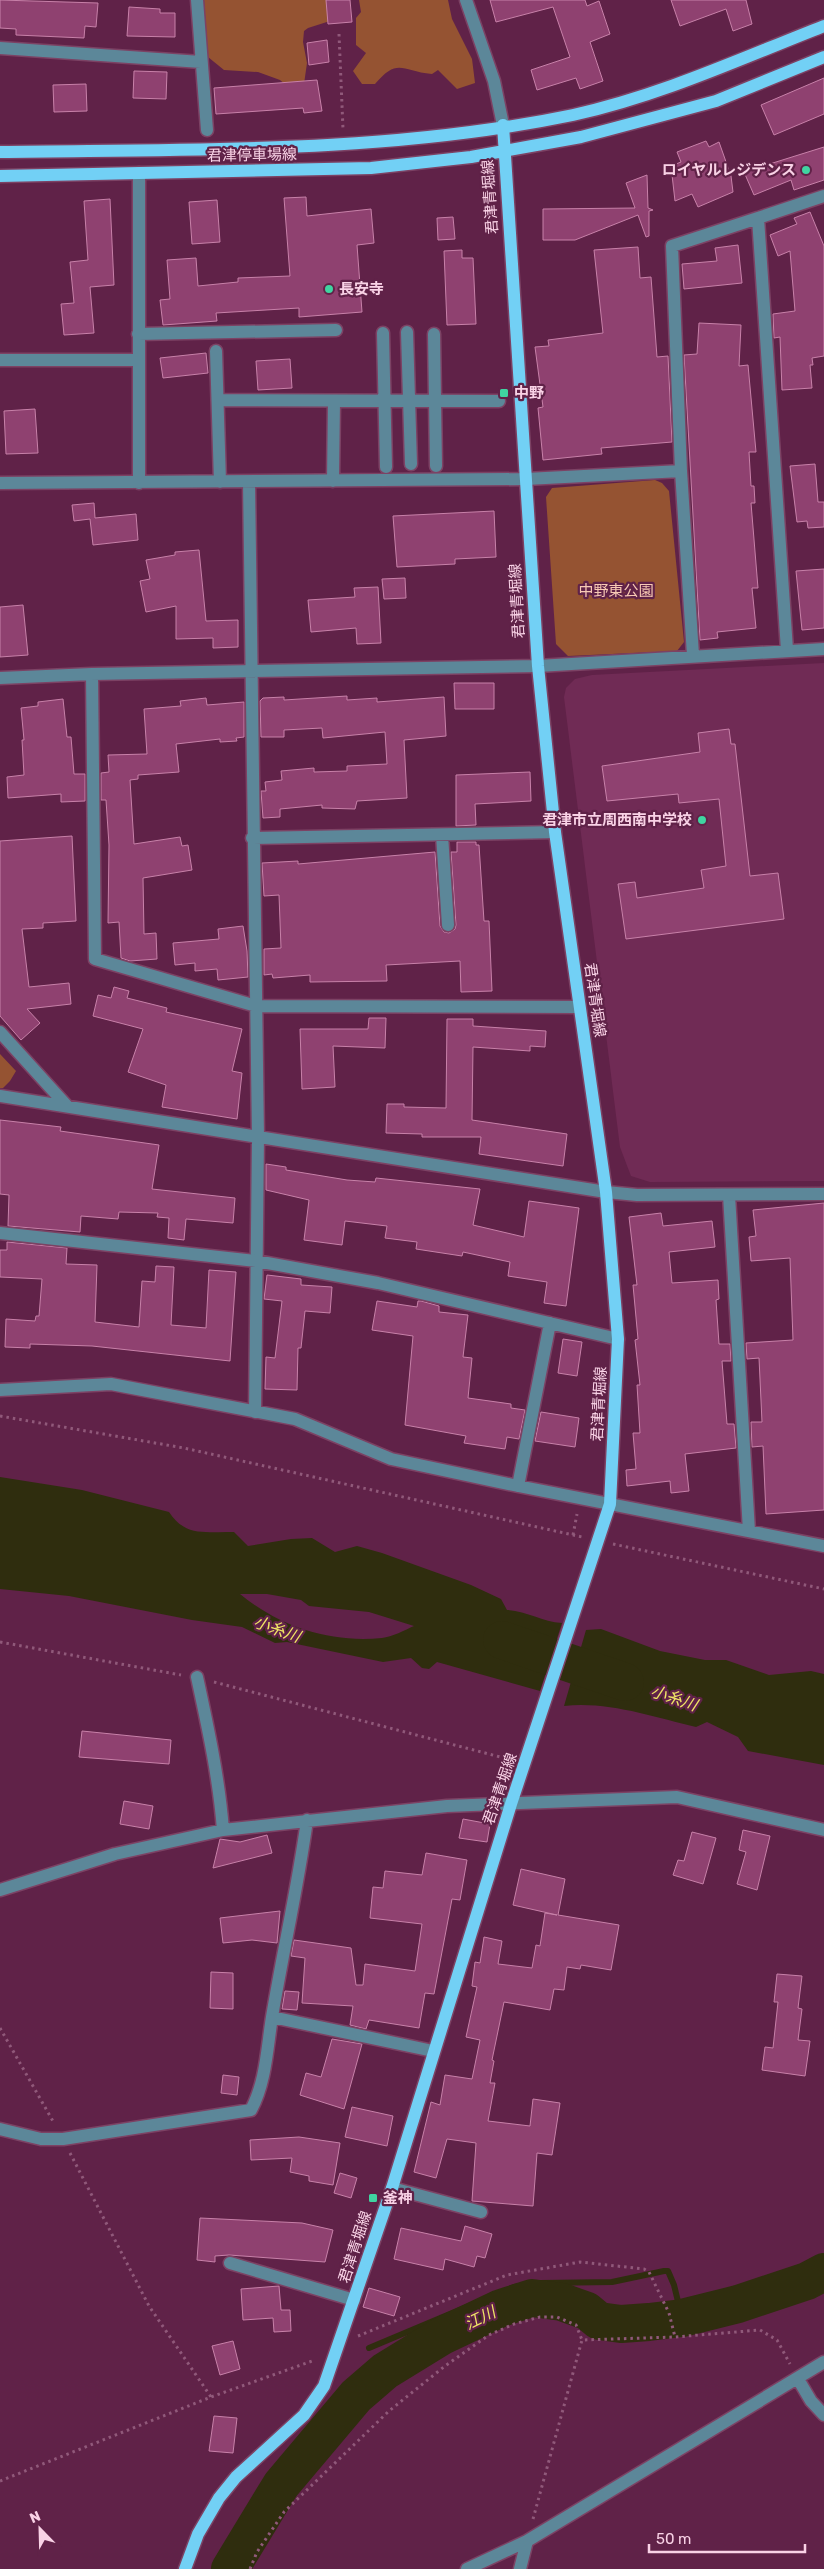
<svg xmlns="http://www.w3.org/2000/svg" width="824" height="2569" font-family="Rubik,'Noto Sans JP',sans-serif">
  <rect width="100%" height="100%" fill="#602248"/>
  <path fill="#702b55" d="M824 663V1181L650 1182 631 1176 620 1147 564 697 566 688 575 679 592 675Z"/>
  <path fill="#955332" d="M204 0H329L330 21 308 28 304 31 303 42 307 63 304 84 286 85 280 80 258 72 224 70 208 57Z
    M359 0H448L452 19 472 59 475 83 457 89 438 70 432 74C401 71 398 57 375 84H362L353 71 366 53 356 45V18L361 12Z
    M655 480 662 483 669 491 684 642 677 651 568 656 556 644 546 497 552 488Z
    M0 1054 16 1071 10 1081 3 1088H0Z"/>
  <path fill="#2f2d0e" fill-rule="evenodd" d="M0 1477 82 1490 169 1512C186 1538 206 1531 234 1532L248 1546 291 1539 312 1538 335 1552 357 1546 382 1553 471 1585 501 1599 507 1610C527 1611 542 1622 562 1623L540 1691 437 1662 429 1669 422 1668 411 1658 383 1662 287 1642 275 1643 242 1627 192 1620 69 1596 0 1589ZM240 1594H267L301 1600 309 1606 369 1612 414 1626C405 1630 392 1637 382 1638 329 1643 280 1627 240 1594Z
    M601 1629 660 1651 705 1660H726L769 1675 811 1671 824 1674V1765L748 1751 738 1737 707 1722 696 1727C653 1717 608 1701 564 1706L586 1630Z"/>
  <g fill="none" stroke-linecap="round" stroke-linejoin="round">
    <path stroke="#2f2d0e" stroke-width="6" d="M369 2348 514 2287 540 2283 612 2282 664 2271H668L674 2285 682 2318"/>
    <path stroke="#2f2d0e" stroke-width="38" d="M502 1640 625 1682
      M230 2569 281 2485 356 2396 385 2371 442 2336 501 2308 532 2298 562 2302 587 2311 599 2321 621 2324 649 2322 682 2318 738 2304 807 2281 824 2272"/>
  </g>
  <path fill="#8f4170" stroke="#c881a9" d="M0 0 98 3 96 27 85 26 84 38 16 35V29L0 28Z
    M326 0H350L352 22 328 24Z
    M490 0H585L587 6 599 1 610 34 590 42 603 81 580 89 576 78 537 90 531 70 570 57 553 7 496 22Z
    M671 0H746L752 24 733 31 726 9 680 26Z
    M129 7 160 9V13H175V37L127 36Z
    M327 40 329 62 309 65 307 43Z
    M134 71 167 72 166 99 133 98Z
    M824 78V114L774 135 761 105Z
    M317 80 322 111 304 113 303 108 216 114 214 88Z
    M86 84 87 111 54 112 53 85Z
    M706 141 709 147 719 142 731 176 733 192 698 207 692 194 675 201 671 166 681 162 677 152Z
    M824 147V180L794 190 791 180 754 195 744 172Z
    M647 175 648 208 653 210 649 211V236L646 237 638 215 575 240H543V209L635 208 626 183Z
    M306 197 307 216 371 209 374 243 357 245 362 312 299 317V308L216 313 217 321 163 325 160 300 170 299 167 260 196 258 198 286 238 282V278L290 276 284 198Z
    M110 199 114 285 90 287 94 333 64 335 61 304 74 303 70 262 88 260 84 201Z
    M217 200 220 242 192 244 189 202Z
    M810 212 824 246V356L812 358 813 365H810L812 388 782 390 780 337 774 338 773 314 795 311 790 251 778 256 770 235 797 224 794 218Z
    M453 217 455 239 438 240 437 218Z
    M738 245 742 283 684 289 682 264 717 261 715 248Z
    M638 247 640 278 651 277 657 357 668 356 672 442 601 448 602 454 543 460 538 408 543 407 535 347 549 346 548 340 603 333 594 250Z
    M462 250V258H473L476 324 447 325 444 251Z
    M699 323 741 325 739 366 748 365 756 452H749L751 486H754L755 503H751L758 588H752L756 628 717 632 718 638 700 640 684 355 697 354Z
    M206 353 208 373 163 378 160 358Z
    M290 359 292 388 258 390 256 361Z
    M35 409 38 453 6 454 4 411Z
    M815 464 818 502H824V527L808 528 807 521 797 522 790 466Z
    M94 503 95 518 136 514 138 540 93 545 90 519 74 521 72 505Z
    M494 511 496 557 455 559V564L397 567 393 516Z
    M199 550 206 621 238 620V647L213 648V638L176 639V606L146 612 140 581 150 579 146 560 175 555V552Z
    M824 569V628L802 630 796 571Z
    M405 578 406 598 384 599 382 579Z
    M378 587 381 643 357 644 356 628 311 632 308 600 355 597 354 588Z
    M23 605 28 655 0 657V607Z
    M454 683H494V709H455Z
    M347 696V700L377 698V702L444 697 446 736 404 740 407 798 357 801 355 809 322 808V805L280 809V817L263 818 261 791H266L265 782 282 780 281 771 314 768V772L347 771V766L387 764 385 732 323 738 322 728 284 730V737H261L260 701 263 698 284 697V700Z
    M206 698 207 705 244 702V737L236 738 237 741 220 742V739L176 744 179 772 138 775V779L130 780 134 844 180 837 182 846 188 845 192 870 143 878 144 934 156 933 157 959 130 961 121 958 119 922 108 923 109 845 106 800H101V773L109 772 108 755 147 754 144 709 181 706 180 701Z
    M63 699 67 737H71L74 774H85V801L61 802V794L8 798 7 777 24 775 22 740H24L21 708 38 706V702Z
    M729 729 731 744H735L750 876 778 873 784 919 626 939 618 884 635 882 637 898 704 888 701 870 726 866 719 799 679 803 678 794 607 801 602 766 700 752 698 733Z
    M530 772 531 801 475 804 476 825 456 826V775Z
    M72 836 76 921 43 923V928L22 929 29 987 69 983 71 1004 27 1009 40 1023 21 1040 0 1016V841Z
    M457 842H476V845H479L484 921H489L492 991 461 992 460 961 386 965 387 981 310 982V975L273 978 272 974 264 975V949L281 948 279 895 264 896 262 863 298 861V864L435 852 440 926 444 932 449 933 455 929 456 925 451 852H457Z
    M243 926 247 951 248 977 218 980 217 969 195 971V963L175 965 173 943 219 939 218 929Z
    M114 987 129 991 127 998 167 1008 166 1012 242 1029 232 1071 242 1073 237 1119 162 1107 166 1085 128 1072 143 1029 93 1016 98 995 111 998Z
    M369 1018H386L385 1048 333 1046 335 1087 302 1089 300 1029H368Z
    M447 1019H473V1026L546 1031 545 1047 530 1046V1051L473 1047 472 1120 567 1134 563 1166 479 1154 481 1137H422V1134L386 1133 387 1104H404V1107L446 1108Z
    M0 1120 61 1127 60 1131 159 1145 152 1189 235 1198 233 1223 186 1219 184 1240 168 1238 169 1218 157 1217 158 1213 119 1212 118 1219 81 1216 80 1232 8 1226 9 1195 0 1194Z
    M266 1164 286 1167V1170L347 1180 375 1182 376 1178 480 1189 473 1225 524 1237 529 1201 579 1208 566 1306 544 1303 547 1282 508 1276 510 1262 463 1252 462 1256 416 1249 417 1242 385 1238 387 1226 345 1221 342 1245 304 1240 309 1200 266 1190Z
    M824 1203V1510L766 1514 763 1446 752 1447 751 1422H762L759 1358 747 1359 746 1343 793 1340 790 1258 751 1261 749 1237 756 1236 753 1210Z
    M661 1213 663 1226 712 1221 715 1247 669 1252 672 1283 718 1280 719 1299 716 1300 719 1344H730L731 1361H722L727 1424H734L736 1448 685 1454 689 1491 671 1493 670 1481 627 1486 626 1470 636 1469 633 1433H640L637 1385H640L635 1340 638 1339 633 1285H637L629 1217Z
    M7 1242 67 1248 66 1264 97 1265 95 1322 139 1327 142 1281 155 1282 156 1266 174 1267 171 1325 206 1328 209 1270 236 1272 230 1361 92 1346 30 1344V1348L5 1347 6 1319 35 1321 36 1316H39L42 1279 0 1277V1250H7Z
    M267 1275 301 1279V1285L332 1287 330 1313 305 1311 301 1348H298L297 1390 265 1389 266 1357 275 1358 282 1301 264 1299Z
    M377 1301 417 1307 418 1301H421L439 1306V1312L468 1315 463 1357 472 1358 468 1398 511 1404V1408L525 1410 519 1439 507 1437 505 1449 464 1443 466 1436 405 1425 413 1336 372 1330Z
    M563 1339 582 1342 577 1376 558 1373Z
    M541 1412 579 1418 575 1447 535 1441Z
    M82 1731 171 1740 169 1764 79 1757Z
    M124 1801 153 1806 149 1829 120 1824Z
    M463 1819 490 1824 487 1842 459 1838Z
    M743 1830 770 1836 757 1890 737 1884 746 1852 739 1850Z
    M692 1832 716 1838 703 1884 673 1875 678 1860 684 1861Z
    M267 1835 272 1853 213 1868 220 1839 240 1842Z
    M426 1853 467 1860 460 1900 452 1899 434 1994 425 1993 419 2028 369 2020 366 2029 350 2025 353 2006 302 2003 305 1958 291 1956 294 1940 351 1948 356 1985H363L365 1964 415 1971 422 1924 370 1918 373 1887 383 1888 385 1871 422 1875Z
    M521 1869 565 1879 558 1915 619 1925 611 1970 581 1965 580 1969 567 1967 564 1990 554 1989 550 2010 504 2002 492 2060 494 2061 490 2083H495L488 2121 530 2126 533 2099 560 2103 552 2155 537 2153 533 2206 472 2201 476 2143 447 2139 436 2178 414 2172 431 2102 440 2105 445 2075 472 2079 480 2040 466 2037 477 1987 472 1986 475 1962 480 1963 484 1937 502 1941 498 1964 532 1968 536 1945 540 1946 545 1913 557 1915 513 1905Z
    M280 1911 277 1943 252 1940 223 1943 220 1918Z
    M211 1972 233 1973V2009L210 2008Z
    M777 1974 802 1976 798 2008 802 2009 798 2040 810 2041 805 2076 762 2070 765 2047 773 2048 778 2002H774Z
    M285 1991 299 1992 297 2010 282 2009Z
    M332 2039 362 2044 344 2109 300 2095 306 2073 321 2077Z
    M223 2075 239 2077 237 2095 221 2093Z
    M352 2107 393 2116 387 2146 345 2137Z
    M299 2137 340 2143 333 2185 309 2181V2176L290 2172 292 2158 251 2160 250 2140Z
    M340 2173 357 2178 351 2198 334 2193Z
    M200 2218 302 2223 333 2230 325 2262 229 2255 215 2256V2262L197 2260Z
    M465 2226 492 2234 485 2258 477 2256 474 2267 445 2259 443 2270 394 2259 401 2228 461 2241Z
    M279 2286 281 2310H290L291 2331 274 2332 273 2318 243 2320 241 2289Z
    M369 2288 400 2297 394 2316 363 2307Z
    M233 2341 240 2369 220 2375 212 2346Z
    M214 2416 237 2418 233 2453 209 2451Z"/>
  <g fill="none" stroke-linecap="round" stroke-linejoin="round">
    <defs>
      <path id="minor" d="M197 0 207 130
        M466 0 494 81 503 125
        M0 48 201 62
        M407 332 411 464
        M383 333 386 467
        M138 334 336 330
        M434 334 436 466
        M216 351 220 482
        M0 360H138
        M218 400 499 401
        M333 481 334 401
        M249 482 258 1137 255 1412
        M0 483 526 479 681 471
        M139 483V173
        M787 650 758 218 824 196
        M693 655 681 471 672 246 758 218
        M92 674 95 959 256 1006 579 1007
        M0 678 92 674 538 666 824 649
        M442 835 448 925
        M252 838 555 832
        M0 1032 67 1106
        M0 1096 606 1192 637 1195 824 1194
        M729 1195 749 1531
        M0 1233 256 1261 378 1283 618 1339
        M0 1390 111 1384 295 1419 391 1459 518 1486 824 1546
        M518 1486 550 1323
        M197 1677C208 1728 219 1778 223 1830
        M0 1890 115 1854 223 1830 447 1806 677 1797 824 1830
        M272 2017 433 2051
        M0 2129 41 2139H63L251 2110C266 2082 267 2048 272 2017 283 1951 298 1886 307 1820
        M392 2188 481 2212
        M230 2263 354 2300
        M798 2379 811 2401 824 2415
        M467 2569 527 2541 824 2362
        M520 2569 527 2541"/>
      <path id="major" d="M0 152C191 149 385 154 573 115 660 96 742 58 824 26
        M0 176 371 168 471 157 581 137 716 101 824 57
        M185 2569 198 2534 219 2498 236 2477 304 2415 324 2386 392 2188 511 1804 610 1504 618 1339 606 1192 555 832 538 666 503 125"/>
    </defs>
    <use href="#minor" stroke="#7c4264" stroke-width="15"/>
    <use href="#major" stroke="#7c4264" stroke-width="15"/>
    <path stroke="#90597a" stroke-width="3" stroke-dasharray="2.5 4" stroke-linecap="butt" d="M339 34 343 129
      M0 1416 184 1448 582 1537
      M573 1535 577 1514
      M613 1544 824 1589
      M0 1642 181 1675
      M214 1682 508 1759
      M0 2028 54 2123
      M70 2153 149 2306 211 2397
      M358 2336 507 2275 580 2262 644 2269 649 2272 669 2313 675 2337
      M0 2481 211 2397 315 2360
      M533 2519 582 2340 675 2337 760 2330 777 2340 790 2364
      M250 2569 257 2552 284 2512 389 2411 445 2366 489 2335 514 2324 540 2317H557L576 2325 582 2340"/>
    <use href="#minor" stroke="#5c8799" stroke-width="12"/>
    <use href="#major" stroke="#72d0f5" stroke-width="12"/>
  </g>
  <g fill="#40d4a1" stroke="#602248" stroke-width="2">
    <circle cx="806" cy="170" r="5"/>
    <circle cx="329" cy="289" r="5"/>
    <rect x="499" y="388" width="10" height="10" rx="2.5"/>
    <circle cx="702" cy="820" r="5"/>
    <rect x="368" y="2193" width="10" height="10" rx="2.5"/>
  </g>
  <g text-anchor="middle" dominant-baseline="central" stroke-width="4.5" stroke-linejoin="round" paint-order="stroke">
    <g font-size="15" fill="#f9d2e6" stroke="#602248">
      <text transform="translate(252 155) rotate(-1)">君津停車場線</text>
      <text transform="translate(490 197) rotate(-94)">君津青堀線</text>
      <text transform="translate(517 601) rotate(-93)">君津青堀線</text>
      <text transform="translate(595 1000) rotate(82)">君津青堀線</text>
      <text transform="translate(599 1404) rotate(-87)">君津青堀線</text>
      <text transform="translate(500 1789) rotate(-71)">君津青堀線</text>
      <text transform="translate(355 2247) rotate(-72)">君津青堀線</text>
    </g>
    <g font-size="15" font-weight="bold" fill="#f9d2e6" stroke="#602248" text-anchor="start">
      <text x="796" y="170" text-anchor="end">ロイヤルレジデンス</text>
      <text x="339" y="289">長安寺</text>
      <text x="514" y="393">中野</text>
      <text x="692" y="820" text-anchor="end">君津市立周西南中学校</text>
      <text x="383" y="2198">釜神</text>
    </g>
    <g font-size="15" fill="#f8cab4" stroke="#602248">
      <text x="616" y="591">中野東公園</text>
    </g>
    <g font-size="16" font-style="italic" fill="#f0e765" stroke="#602248">
      <text transform="translate(277 1629) rotate(20)">小糸川</text>
      <text transform="translate(674 1698) rotate(19)">小糸川</text>
      <text transform="translate(480 2318) rotate(-26)">江川</text>
    </g>
  </g>
  <g transform="translate(40 2529) rotate(337)" stroke="#602248" stroke-width="4" paint-order="stroke">
  <path d="M0-4L9 19L0 12L-9 19Z" fill="#f9d2e6"/>
  <text y="-8" font-size="14" font-weight="bold" text-anchor="middle" fill="#f9d2e6">N</text>
  </g>
  <path d="M649 2544v8h156v-8" fill="none" stroke="#f9d2e6" stroke-width="2.5"/>
  <text x="656" y="2544" font-size="15" fill="#f9d2e6" stroke="#602248" stroke-width="4" paint-order="stroke">50 m</text>
</svg>
